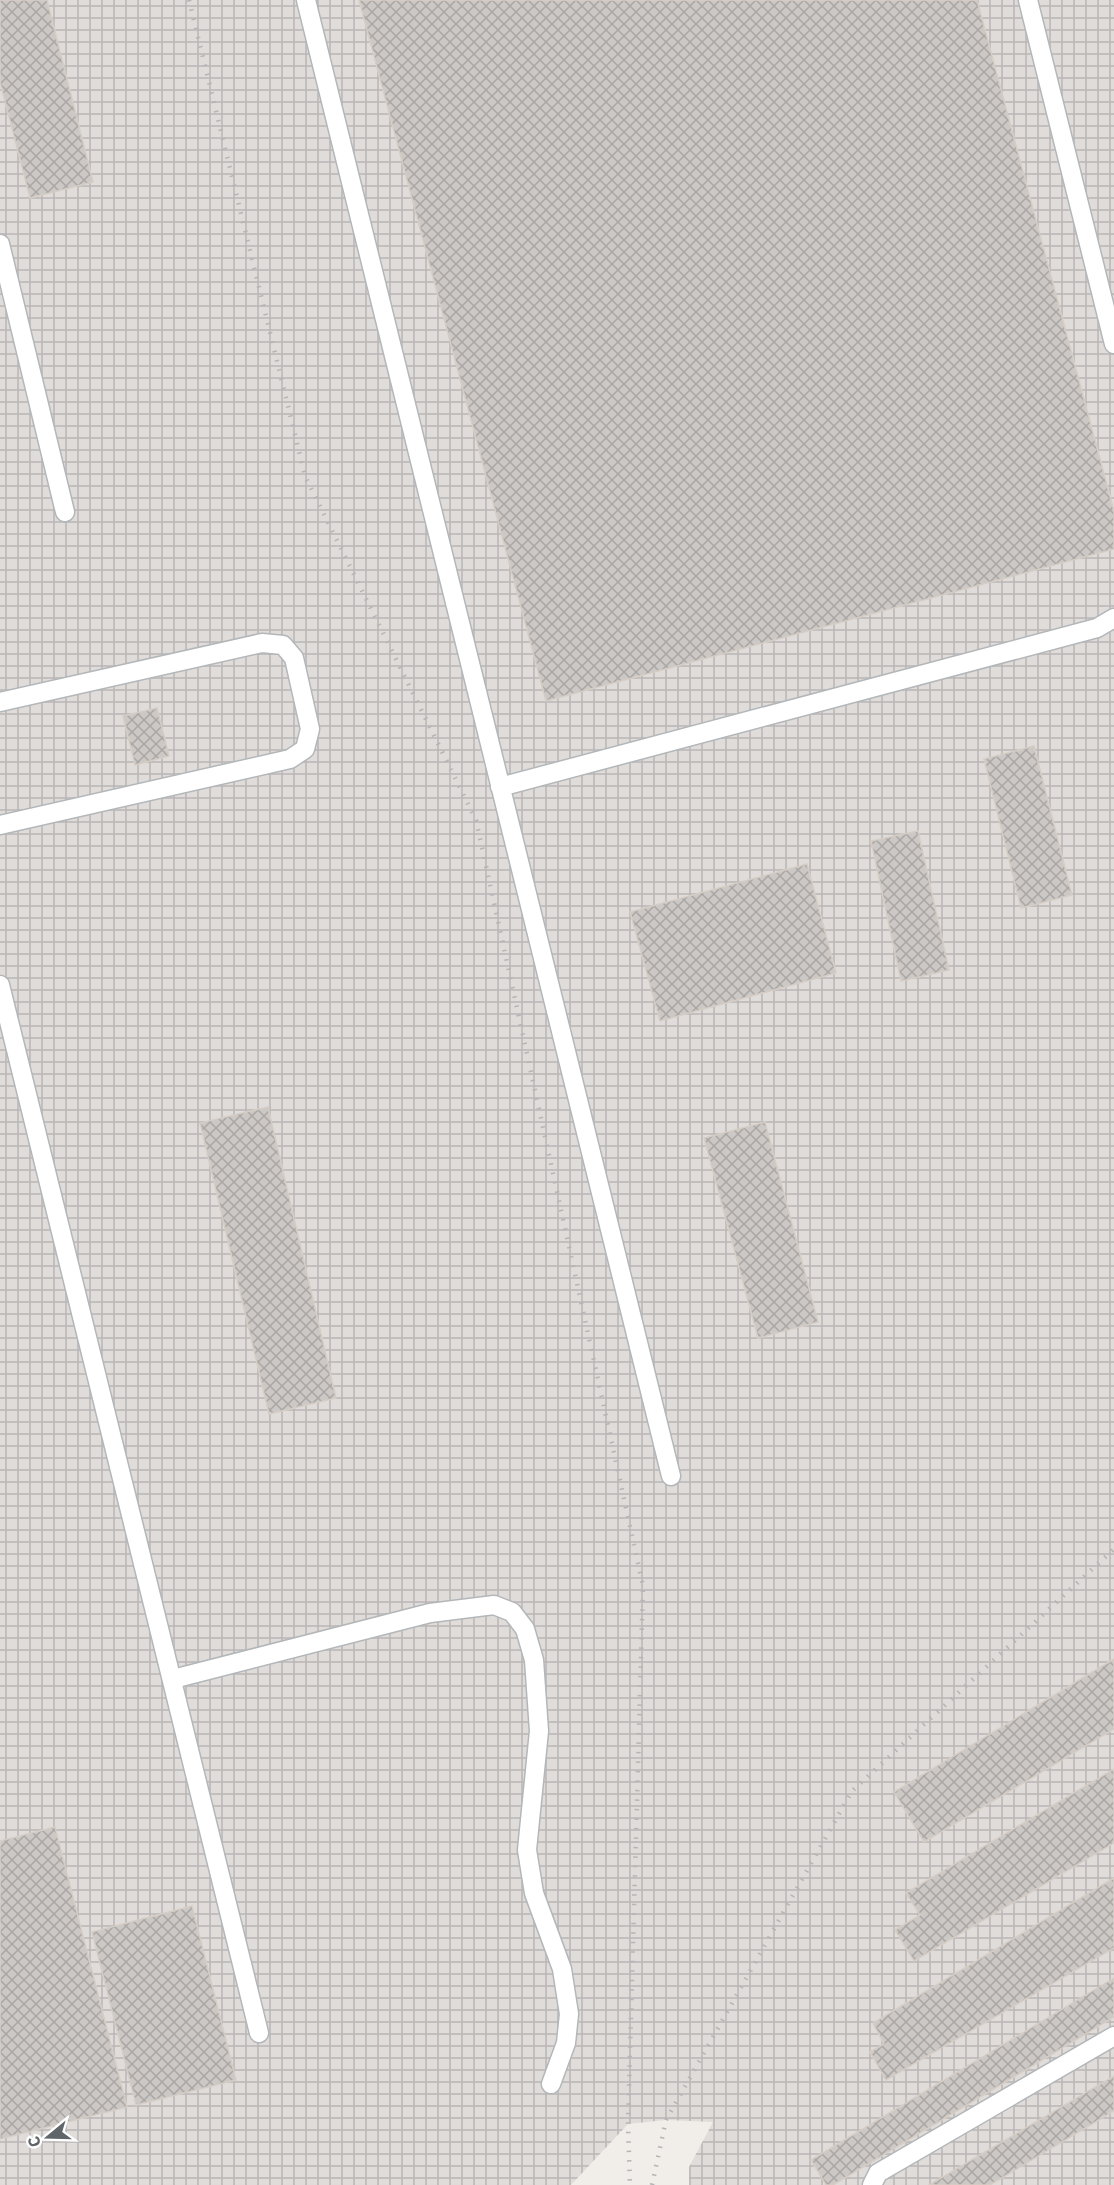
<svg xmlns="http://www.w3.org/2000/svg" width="1114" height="2185" font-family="'IBM Plex Sans',sans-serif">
  <defs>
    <pattern id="industrial-grid" width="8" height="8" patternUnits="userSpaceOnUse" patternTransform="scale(1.5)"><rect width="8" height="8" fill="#e0dcda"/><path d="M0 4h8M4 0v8" fill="none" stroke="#b9b6b5"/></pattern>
    <pattern id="building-cross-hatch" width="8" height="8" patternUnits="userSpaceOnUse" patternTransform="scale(1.5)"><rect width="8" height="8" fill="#ccc8c5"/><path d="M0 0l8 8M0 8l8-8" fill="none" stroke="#a9a6a4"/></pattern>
  </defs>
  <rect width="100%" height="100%" fill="#f1ede8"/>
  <path fill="url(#industrial-grid)" d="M0 0H1114V2185H689V2167L713 2122 666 2120 628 2124 571 2185H0Z"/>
  <path fill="url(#building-cross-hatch)" stroke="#d6cdc5" stroke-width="1.5" d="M0 0H47L93 182 30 198 0 82Z
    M359 0H977L1114 511V549L546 701Z
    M157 708 169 756 135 765 123 716Z
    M1034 746 1072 895 1021 908 984 759Z
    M918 831 949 970 901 981 871 841Z
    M807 864 836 973 660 1021 630 912Z
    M268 1107 336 1398 269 1414 200 1123Z
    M765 1122 818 1322 758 1338 704 1138Z
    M1114 1659V1729L924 1842 894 1792Z
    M1114 1769V1843L914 1961 895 1930 920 1915 906 1893Z
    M55 1827 127 2107 0 2139V1841Z
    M1114 1878V1948L886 2080 870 2052 884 2044 873 2023Z
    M192 1906 236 2080 136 2105 92 1932Z
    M1114 1978V2017L833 2185H826L811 2160Z
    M1114 2076V2111L990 2185H929Z"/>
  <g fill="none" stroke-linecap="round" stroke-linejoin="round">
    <defs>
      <path id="lane" d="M306 0 671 1476
        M1028 0 1114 344
        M0 244 65 512
        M0 702 262 643 283 645 294 658 310 729 305 749 290 759 0 825
        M500 787 1097 628 1114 618
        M0 985 259 2033
        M173 1679 430 1613 494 1605 512 1612 525 1629 534 1660 539 1731 527 1850 534 1893 562 1969 569 2014 566 2043 551 2084
        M872 2185 878 2173 1114 2036"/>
    </defs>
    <use href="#lane" stroke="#b3b7ba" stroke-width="21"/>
    <use href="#lane" stroke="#fff" stroke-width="18"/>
    <path stroke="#b4b5b6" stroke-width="4.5" stroke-dasharray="1.5 8" stroke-linecap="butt" d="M189 0 305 476 476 820 643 1586 628 2124 630 2185
      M652 2185 666 2120 852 1791 1114 1549"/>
  </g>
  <g transform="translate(48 2137) rotate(251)" stroke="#ffffff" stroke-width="4.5" paint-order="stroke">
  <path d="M0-4.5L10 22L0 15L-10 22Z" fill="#5f6568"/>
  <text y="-9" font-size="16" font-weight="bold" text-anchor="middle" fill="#5f6568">С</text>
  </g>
</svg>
